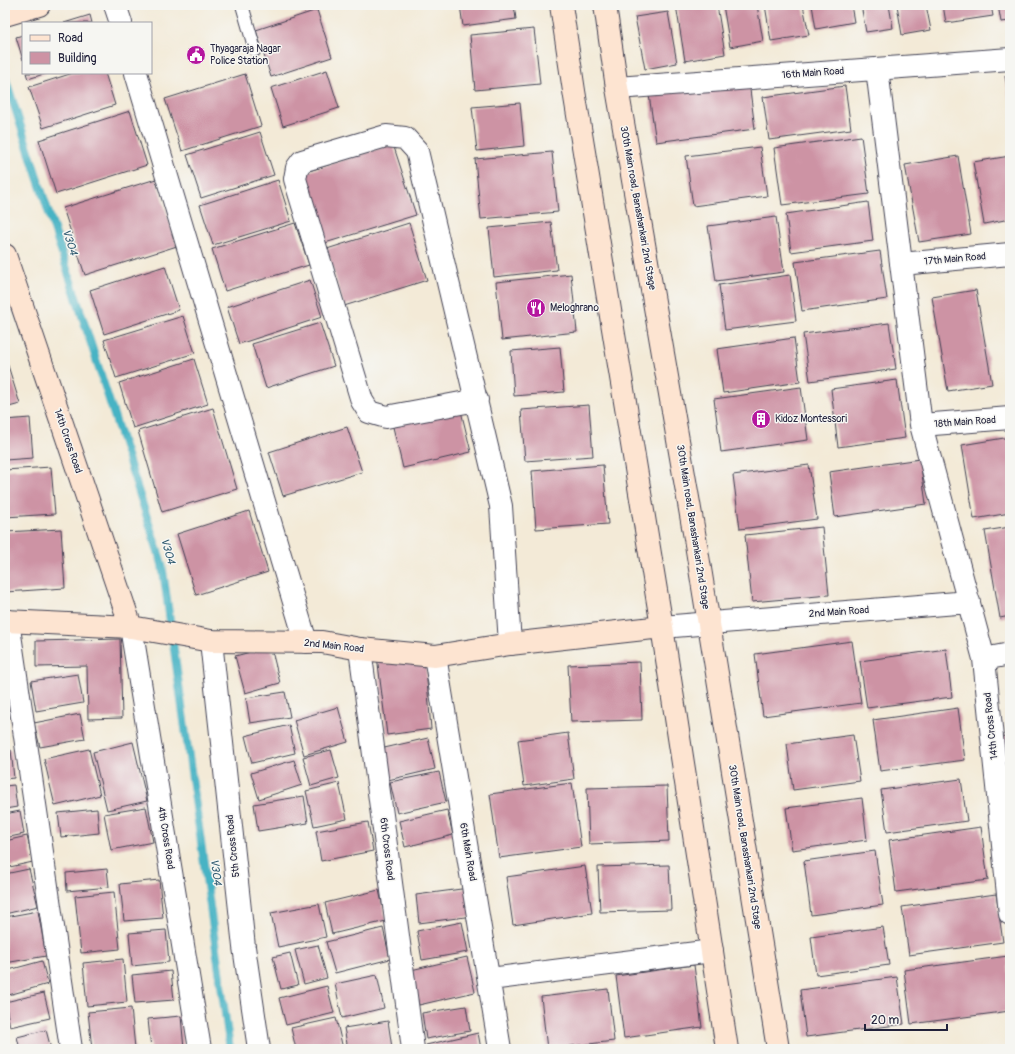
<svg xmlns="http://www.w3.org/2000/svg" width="1015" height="1054" font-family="Pangolin,sans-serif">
  <rect width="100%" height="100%" fill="#f6f6f2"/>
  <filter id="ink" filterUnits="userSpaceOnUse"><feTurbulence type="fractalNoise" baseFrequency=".025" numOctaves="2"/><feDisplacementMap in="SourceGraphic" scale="8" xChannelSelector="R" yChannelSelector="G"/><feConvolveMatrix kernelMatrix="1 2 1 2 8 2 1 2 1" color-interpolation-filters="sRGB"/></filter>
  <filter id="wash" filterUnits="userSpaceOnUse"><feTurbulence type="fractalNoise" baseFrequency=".012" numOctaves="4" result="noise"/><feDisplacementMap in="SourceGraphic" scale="16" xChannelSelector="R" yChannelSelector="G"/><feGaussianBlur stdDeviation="0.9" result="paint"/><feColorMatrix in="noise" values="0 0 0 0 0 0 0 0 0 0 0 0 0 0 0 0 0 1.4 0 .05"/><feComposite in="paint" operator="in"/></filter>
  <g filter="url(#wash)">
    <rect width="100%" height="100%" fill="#f3ead7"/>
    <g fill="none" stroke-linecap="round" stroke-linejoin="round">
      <path stroke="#47b3c4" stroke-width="8" d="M5 77 162 564 230 1049"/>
    </g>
    <g id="blocks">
      <path fill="#cd93a4" d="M460 5H514L516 19 463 26Z
        M676 5H717L725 54 685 61Z
        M723 5H757L763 41 730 47Z
        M765 5H803L809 35 771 41Z
        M812 5H851L854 22 816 29Z
        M861 5H889L893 28 866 32Z
        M897 5H926L931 30 902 35Z
        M943 5H991L993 16 946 23Z
        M998 5H1010V21L1001 22Z
        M317 10 332 57 271 77 256 30Z
        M668 12 677 63 645 69 635 17Z
        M90 15 92 23H64Z
        M534 29 540 84 475 90 470 35Z
        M23 35V60L16 37Z
        M327 70 339 108 283 126 271 88Z
        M26 73H47L28 79Z
        M73 73H105L115 105 43 128 29 87Z
        M245 74 261 126 182 151 165 99Z
        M1010 75V99H1009L1005 76Z
        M749 82 755 129 656 142 649 95Z
        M845 86 851 129 769 140 763 97Z
        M520 103 524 146 477 151 472 107Z
        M130 111 147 165 56 194 39 140Z
        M260 132 274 175 201 198 187 155Z
        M861 136 869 194 782 205 774 148Z
        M393 144 416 215 325 243 303 173Z
        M760 147 767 196 693 206 686 156Z
        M552 152 558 212 481 219 475 159Z
        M958 156 971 234 919 242 905 165Z
        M1010 156V219L984 224 973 162Z
        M156 179 177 246 85 275 63 208Z
        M278 180 291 221 213 245 200 205Z
        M868 202 873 241 791 252 786 214Z
        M776 217 784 272 716 281 708 226Z
        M551 222 557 270 494 277 489 228Z
        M295 223 309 265 225 291 212 249Z
        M409 223 427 280 344 306 327 249Z
        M880 251 887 299 802 311 795 262Z
        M165 266 179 310 104 334 90 290Z
        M571 274 577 332 502 340 496 282Z
        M790 275 796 321 725 330 719 285Z
        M310 280 322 317 239 344 227 307Z
        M976 290 992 384 948 391 932 297Z
        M183 316 195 353 116 378 104 340Z
        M320 323 334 366 266 388 252 344Z
        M889 323 896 369 810 381 803 334Z
        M794 338 800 382 723 393 717 349Z
        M560 347 564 392 514 396 511 351Z
        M5 356 20 404 5 408Z
        M194 359 208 404 133 428 119 383Z
        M897 380 905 438 838 447 831 389Z
        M801 387 808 440 721 452 714 399Z
        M589 405 593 456 525 461 521 410Z
        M460 407 471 452 403 468 392 423Z
        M213 408 237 489 162 512 138 431Z
        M30 418 33 458 5 460V420Z
        M347 427 362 472 283 496 269 452Z
        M1010 437V513L974 519 962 445Z
        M920 459 926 504 835 517 829 472Z
        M603 465 608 524 536 529 532 471Z
        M809 465 817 519 740 529 733 475Z
        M51 467 55 514 5 517V470Z
        M249 511 268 572 196 595 177 534Z
        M822 527 829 595 752 602 745 535Z
        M1010 527V616L1000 618 985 531Z
        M61 529 65 588 5 592V532Z
        M120 639 122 718 88 719 87 666 36 667V641Z
        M852 641 861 703 763 716 755 654Z
        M271 647 280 683 245 693 235 656Z
        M946 649 952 697 867 708 860 661Z
        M377 656 425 657 431 729 387 735Z
        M640 662 642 720 571 722 568 665Z
        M78 674 83 703 36 711 31 681Z
        M285 692 290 717 250 723 246 698Z
        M338 707 348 742 304 755 294 720Z
        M958 708 965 760 880 771 873 720Z
        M80 714 85 739 40 747 34 723Z
        M289 725 295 753 252 763 245 736Z
        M568 733 574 779 524 786 518 740Z
        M853 735 860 781 793 790 787 744Z
        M1010 735V769L1001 737Z
        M428 738 435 769 388 780 380 749Z
        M133 742 147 801 107 810 93 752Z
        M89 749 100 795 55 806 44 759Z
        M5 750H11L14 778 5 779Z
        M331 750 339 778 311 786 303 757Z
        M294 760 302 785 259 799 251 773Z
        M439 772 446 802 397 813 390 782Z
        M961 779 967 821 887 832 881 790Z
        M339 783 347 819 314 826 306 791Z
        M572 783 581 847 499 858 490 794Z
        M14 785 17 807 5 809V786Z
        M667 786 669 841 589 844 587 788Z
        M304 796 308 823 258 831 254 804Z
        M862 798 867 840 792 850 786 808Z
        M146 807 153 842 111 850 104 814Z
        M97 809 99 833 61 837 58 813Z
        M447 810 453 835 405 847 399 821Z
        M20 811 24 834 5 838V814Z
        M368 822 373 851 321 861 316 831Z
        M981 827 988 880 896 892 889 840Z
        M27 836 33 862 5 868V841Z
        M875 851 883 905 811 915 804 861Z
        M669 865 671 910 600 912 598 867Z
        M585 866 592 913 513 925 506 877Z
        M29 869 38 906 5 914V874Z
        M107 869 109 887 67 891 66 873Z
        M159 880 163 918 124 921 120 884Z
        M469 888 473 916 419 923 416 895Z
        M379 890 386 921 332 934 325 903Z
        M114 892 120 949 81 953 75 896Z
        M996 894 1003 942 909 955 902 907Z
        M319 904 326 937 278 947 271 913Z
        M38 911 46 956 5 963V917Z
        M462 922 468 952 422 960 417 931Z
        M883 927 889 965 816 975 811 937Z
        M383 928 390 959 335 973 326 942Z
        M166 930 169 962 132 966 129 933Z
        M318 945 327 978 304 984 295 950Z
        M290 953 298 985 281 989 273 957Z
        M1008 956 1010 1011 911 1024 904 970Z
        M467 957 475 992 419 1005 411 970Z
        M123 959 127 1002 87 1006 83 963Z
        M42 961 48 984 5 996V971Z
        M694 965 702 1027 624 1038 616 976Z
        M171 971 174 1000 135 1003 132 975Z
        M377 975 384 1008 342 1018 335 984Z
        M897 977 904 1024 806 1037 800 990Z
        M327 986 334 1013 286 1025 279 998Z
        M608 989 614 1041 547 1049 541 997Z
        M44 993 50 1018 10 1027 5 1002Z
        M466 1006 470 1031 426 1039 422 1013Z
        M131 1008 135 1048 92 1049 88 1012Z
        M181 1016 184 1049H151L148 1019Z
        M336 1018 343 1049H296L291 1028Z
        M388 1021 392 1048 348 1049 344 1028Z
        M46 1030 51 1049H20L17 1037Z
        M478 1033 481 1049H427L426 1045Z
        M699 1047V1049H687V1048Z"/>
    </g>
  </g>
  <g filter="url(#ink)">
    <use href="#blocks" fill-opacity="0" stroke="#414052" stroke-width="1"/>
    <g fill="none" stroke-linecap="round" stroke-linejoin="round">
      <defs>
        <path id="service" d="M242 5 255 50"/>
        <path id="minor" d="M115 5 121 23
          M877 69 921 425 984 659 1010 914
          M136 73 306 642
          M617 88 1010 59
          M901 264 1010 254
          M477 400 386 417 369 412 362 401 295 179 297 168 302 161 386 136 405 138 417 151 501 506 510 644
          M921 425 1010 418
          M8 621 71 1049
          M131 627 200 1049
          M662 627 969 602
          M211 641 244 947 259 1049
          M360 649 413 1049
          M435 656 500 1049
          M984 659 1010 654
          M490 979 712 951"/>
        <path id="secondary" d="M561 5 574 91 662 627 727 1049
          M605 5 617 88 696 544 778 1049
          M5 15 39 5
          M5 255 131 627
          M5 621 131 627 211 641 322 642 360 649 435 656 510 644 662 627"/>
      </defs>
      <use href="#service" stroke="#414052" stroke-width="14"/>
      <use href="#minor" stroke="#414052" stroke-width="24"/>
      <use href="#secondary" stroke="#414052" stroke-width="24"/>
      <use href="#service" stroke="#fff" stroke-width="12"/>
      <use href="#minor" stroke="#fff" stroke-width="22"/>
      <use href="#secondary" stroke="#fde4d1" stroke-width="22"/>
    </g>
  </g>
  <defs>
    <symbol id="civic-disc" viewBox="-11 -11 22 22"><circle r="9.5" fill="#b5179e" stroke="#f6f6f2"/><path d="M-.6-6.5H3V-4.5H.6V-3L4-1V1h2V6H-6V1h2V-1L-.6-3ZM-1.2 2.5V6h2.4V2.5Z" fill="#fff"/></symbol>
    <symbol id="restaurant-disc" viewBox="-11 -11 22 22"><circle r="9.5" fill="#b5179e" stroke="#f6f6f2"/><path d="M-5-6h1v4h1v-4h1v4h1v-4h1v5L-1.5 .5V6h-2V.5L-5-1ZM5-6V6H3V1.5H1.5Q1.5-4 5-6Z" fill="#fff"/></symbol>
    <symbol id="building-disc" viewBox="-11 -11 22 22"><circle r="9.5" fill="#b5179e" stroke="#f6f6f2"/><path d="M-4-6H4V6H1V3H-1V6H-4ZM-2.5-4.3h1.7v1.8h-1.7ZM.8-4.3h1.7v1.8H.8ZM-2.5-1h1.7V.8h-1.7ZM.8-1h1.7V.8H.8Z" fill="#fff"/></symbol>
  </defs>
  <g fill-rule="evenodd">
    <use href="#civic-disc" x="185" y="44" width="22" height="22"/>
    <use href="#restaurant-disc" x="525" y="297" width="22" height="22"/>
    <use href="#building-disc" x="750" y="408" width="22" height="22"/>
  </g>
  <g text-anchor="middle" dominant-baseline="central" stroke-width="3" stroke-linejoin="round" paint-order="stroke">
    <g font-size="10" fill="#22223b" stroke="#f6f6f2" text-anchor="start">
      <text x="210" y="49">Thyagaraja Nagar<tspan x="210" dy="12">Police Station</tspan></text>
      <text x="550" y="308">Meloghrano</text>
      <text x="775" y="419">Kidoz Montessori</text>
    </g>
    <g font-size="10" fill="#22223b" stroke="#f6f6f2">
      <text transform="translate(813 73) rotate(-4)">16th Main Road</text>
      <text transform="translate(638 208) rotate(80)">30th Main road, Banashankari 2nd Stage</text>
      <text transform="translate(955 259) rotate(-5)">17th Main Road</text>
      <text transform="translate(965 422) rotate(-4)">18th Main Road</text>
      <text transform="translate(68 441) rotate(71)">14th Cross Road</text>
      <text transform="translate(693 527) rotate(81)">30th Main road, Banashankari 2nd Stage</text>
      <text transform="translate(839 612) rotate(-4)">2nd Main Road</text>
      <text transform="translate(334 646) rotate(6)">2nd Main Road</text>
      <text transform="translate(991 726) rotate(-96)">14th Cross Road</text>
      <text transform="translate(166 838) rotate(81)">4th Cross Road</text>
      <text transform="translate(233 846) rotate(-96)">5th Cross Road</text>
      <text transform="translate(745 847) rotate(81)">30th Main road, Banashankari 2nd Stage</text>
      <text transform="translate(387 849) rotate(83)">6th Cross Road</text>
      <text transform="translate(468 852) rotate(80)">6th Main Road</text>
    </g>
    <g font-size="11" font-style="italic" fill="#315c72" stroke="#f6f6f2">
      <text transform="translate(70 242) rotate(72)">V304</text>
      <text transform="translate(168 551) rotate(74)">V304</text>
      <text transform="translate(216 872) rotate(82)">V304</text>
    </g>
  </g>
  <rect width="1015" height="1054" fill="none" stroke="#f6f6f2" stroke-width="20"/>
  <rect x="22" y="22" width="130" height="52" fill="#f6f6f2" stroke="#a1a1a9"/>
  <rect x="30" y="35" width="20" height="6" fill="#fde4d1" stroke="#a1a1a9"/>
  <text x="58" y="42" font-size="12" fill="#22223b">Road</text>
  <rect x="30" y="52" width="20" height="12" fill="#cd93a4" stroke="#a1a1a9"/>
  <text x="58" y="62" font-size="12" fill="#22223b">Building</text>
  <path d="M865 1024v6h82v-6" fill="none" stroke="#22223b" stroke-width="2"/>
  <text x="871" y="1024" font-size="12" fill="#22223b" stroke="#f6f6f2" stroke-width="3" paint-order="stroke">20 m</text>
</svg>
